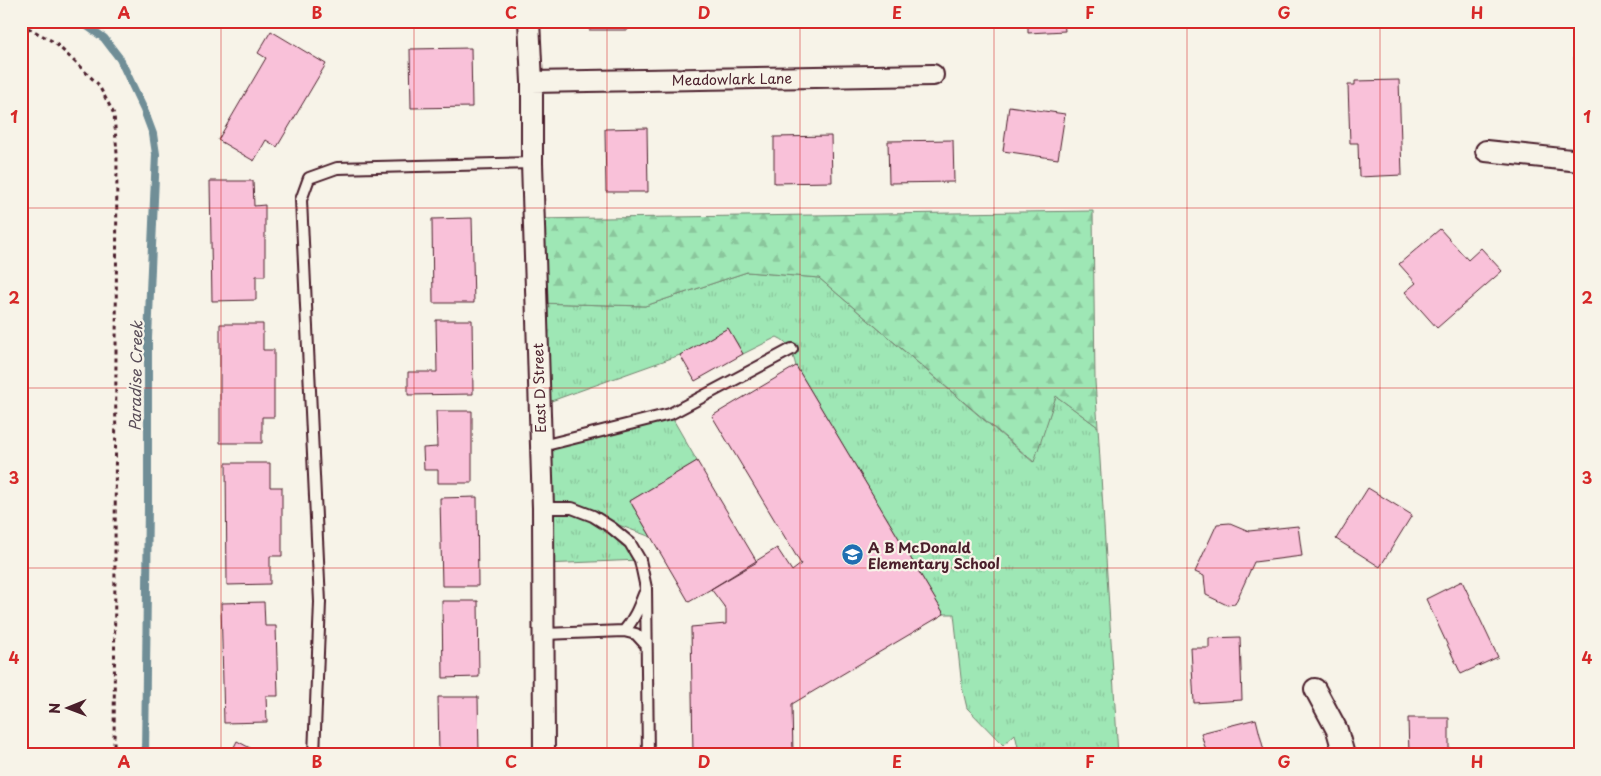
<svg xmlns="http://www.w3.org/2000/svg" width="1601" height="776" font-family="'Playpen Sans',sans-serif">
  <defs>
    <pattern id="grass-tufts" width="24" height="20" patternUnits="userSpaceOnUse" patternTransform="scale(1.25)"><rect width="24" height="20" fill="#9ee7b5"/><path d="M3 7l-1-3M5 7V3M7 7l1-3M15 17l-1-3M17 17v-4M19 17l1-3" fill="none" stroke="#8ac69c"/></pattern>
    <pattern id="forest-firs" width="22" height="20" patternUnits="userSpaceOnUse" patternTransform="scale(1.25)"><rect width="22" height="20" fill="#9ee7b5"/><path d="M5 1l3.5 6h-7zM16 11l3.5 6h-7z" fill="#8ac69c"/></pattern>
  </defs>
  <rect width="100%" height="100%" fill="#f7f3e8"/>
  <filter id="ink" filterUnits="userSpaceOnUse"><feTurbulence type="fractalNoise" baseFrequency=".02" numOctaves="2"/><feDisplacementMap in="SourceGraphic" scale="10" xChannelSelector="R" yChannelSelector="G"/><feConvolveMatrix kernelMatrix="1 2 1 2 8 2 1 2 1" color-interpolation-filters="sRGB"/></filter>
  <g filter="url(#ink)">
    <path fill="url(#grass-tufts)" stroke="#748370" d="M747 272 819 278 1033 462 1056 396 1098 427 1118 755H977V749L1018 747 1015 734 1003 745 967 708 962 687 954 614H944L796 366C792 353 791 343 777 337L743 354 728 328 680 355 540 405 536 303 645 306Z
      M670 414 697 461 630 501 651 537 597 517 612 528 640 560 544 564 542 446Z"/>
    <path fill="url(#forest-firs)" stroke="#748370" d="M1093 211 1095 381 1098 427 1056 396 1034 462 819 278 747 272 645 306 536 303 534 219Z"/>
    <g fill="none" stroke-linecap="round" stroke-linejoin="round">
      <path stroke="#6f8e97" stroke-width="8" d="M80 21 104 38 120 59 144 110 153 134 156 154 148 338V504L145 755"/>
    </g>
    <path fill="#f9c1d9" stroke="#4a1f2b" d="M433 21H470V25H433Z
      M589 21H629L628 30H589Z
      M710 21H773V22L710 23Z
      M1028 21H1064L1065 31 1028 33Z
      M271 31 326 64 277 147 266 140 254 161 218 140 266 58 258 53Z
      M471 48 472 107 411 108 410 49Z
      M1574 48H1580V97H1575Z
      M1399 80 1402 175 1359 177 1358 143H1350L1348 85H1355V81Z
      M1009 106 1065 114 1058 159 1003 151Z
      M647 128 648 192H606L605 129Z
      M831 136 832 182 774 183V137Z
      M953 140 954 182 889 183 888 141Z
      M210 181H253L254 206 265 205V276H256V300L212 301Z
      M472 218 474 303H433L432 219Z
      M1440 229 1468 260 1481 248 1502 271 1437 328 1405 292 1416 283 1399 264Z
      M436 320H472L473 394 408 395V372H437Z
      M220 324H263V350H274V417H262V443H220Z
      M728 328 743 354 695 381 680 355Z
      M796 366 944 614 792 704 793 755H693L691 627 726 624V609L711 589 777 548 792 571 801 564 712 416Z
      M436 411H472V483H438V470H424L423 448 437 447Z
      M697 461 757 562 689 602 630 501Z
      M226 463H270V487H282V556H270V584L227 585Z
      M1368 488 1412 515 1380 567 1336 539Z
      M477 497 478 586H442L440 498Z
      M1230 523 1249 531 1298 526 1302 556 1254 562 1235 604 1227 605 1206 595 1204 576 1195 572 1217 524Z
      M1462 581 1498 657 1461 674 1426 599Z
      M442 601H478L479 677 443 678Z
      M264 602 265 626H276L278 696H266L267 722 224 723 221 603Z
      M1240 637 1242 700 1194 703 1191 648H1209V638Z
      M438 697H478L479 755H439Z
      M1408 718H1449V755H1409Z
      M1256 719 1265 755H1207L1201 733Z
      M237 741 263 755H230Z"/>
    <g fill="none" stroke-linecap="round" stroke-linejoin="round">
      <defs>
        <path id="service" d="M542 446 670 414 792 349
          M543 508H572L593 516 612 528 630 543 640 560 646 588 648 755
          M624 631C634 620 639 607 644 594
          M544 634 624 631 636 634 646 645
          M314 755 320 602 301 200 309 178 337 168 532 163"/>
        <path id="minor" d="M529 21 532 82V163L543 508 544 755
          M532 82 933 75
          M1486 151 1580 161
          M1315 689 1337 730 1344 755"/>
      </defs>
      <use href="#service" stroke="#4a1f2b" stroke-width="14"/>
      <use href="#minor" stroke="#4a1f2b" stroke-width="24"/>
      <path stroke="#4a1f2b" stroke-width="3" stroke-dasharray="4 4" stroke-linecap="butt" d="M21 24 54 42 98 84 114 114 117 154 114 755"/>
      <use href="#service" stroke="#f7f3e8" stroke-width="10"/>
      <use href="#minor" stroke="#f7f3e8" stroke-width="20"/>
    </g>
  </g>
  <path fill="none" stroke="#d62828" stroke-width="1" stroke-opacity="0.55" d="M221 21V755M414 21V755M607 21V755M800 21V755M994 21V755M1187 21V755M1380 21V755M21 208H1580M21 388H1580M21 568H1580"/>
  <defs>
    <symbol id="school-disc" viewBox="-11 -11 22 22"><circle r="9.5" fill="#1f6fb2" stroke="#f7f3e8"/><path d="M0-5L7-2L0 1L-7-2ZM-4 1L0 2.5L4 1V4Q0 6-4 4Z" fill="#fff"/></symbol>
  </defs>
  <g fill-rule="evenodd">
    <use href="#school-disc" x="840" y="542" width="25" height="25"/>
  </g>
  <g text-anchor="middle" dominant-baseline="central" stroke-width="4.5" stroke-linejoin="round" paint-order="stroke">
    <g font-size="14" fill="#4a1f2b" stroke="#f7f3e8">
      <text transform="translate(732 79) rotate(-1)">Meadowlark Lane</text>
      <text transform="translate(539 388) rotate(-92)">East D Street</text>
    </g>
    <g font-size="14" font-weight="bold" fill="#4a1f2b" stroke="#f7f3e8" text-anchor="start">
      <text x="868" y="547">A B McDonald<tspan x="868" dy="16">Elementary School</tspan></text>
    </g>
    <g font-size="15" font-style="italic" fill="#594d58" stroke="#f7f3e8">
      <text transform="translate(135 376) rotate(-89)">Paradise Creek</text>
    </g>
  </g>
  <rect width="1601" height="776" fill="none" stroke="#f7f3e8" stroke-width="55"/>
  <g transform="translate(68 708) rotate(269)" stroke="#f7f3e8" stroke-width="4" paint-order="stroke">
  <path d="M0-4L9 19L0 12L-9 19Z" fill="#4a1f2b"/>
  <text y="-8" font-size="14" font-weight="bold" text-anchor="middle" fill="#4a1f2b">N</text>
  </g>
  <rect x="28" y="28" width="1546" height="720" fill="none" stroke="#d62828" stroke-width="2"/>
  <g font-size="16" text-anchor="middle" font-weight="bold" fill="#d62828">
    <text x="124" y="19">A</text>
    <text x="317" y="19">B</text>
    <text x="511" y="19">C</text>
    <text x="704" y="19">D</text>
    <text x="897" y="19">E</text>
    <text x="1090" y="19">F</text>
    <text x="1284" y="19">G</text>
    <text x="1477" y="19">H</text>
    <text x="14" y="123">1</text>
    <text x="1587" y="123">1</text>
    <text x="14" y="304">2</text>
    <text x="1587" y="304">2</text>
    <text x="14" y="484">3</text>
    <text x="1587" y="484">3</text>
    <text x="14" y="664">4</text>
    <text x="1587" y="664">4</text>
    <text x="124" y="768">A</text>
    <text x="317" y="768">B</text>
    <text x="511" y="768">C</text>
    <text x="704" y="768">D</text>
    <text x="897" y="768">E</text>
    <text x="1090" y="768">F</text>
    <text x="1284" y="768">G</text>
    <text x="1477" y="768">H</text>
  </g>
</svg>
